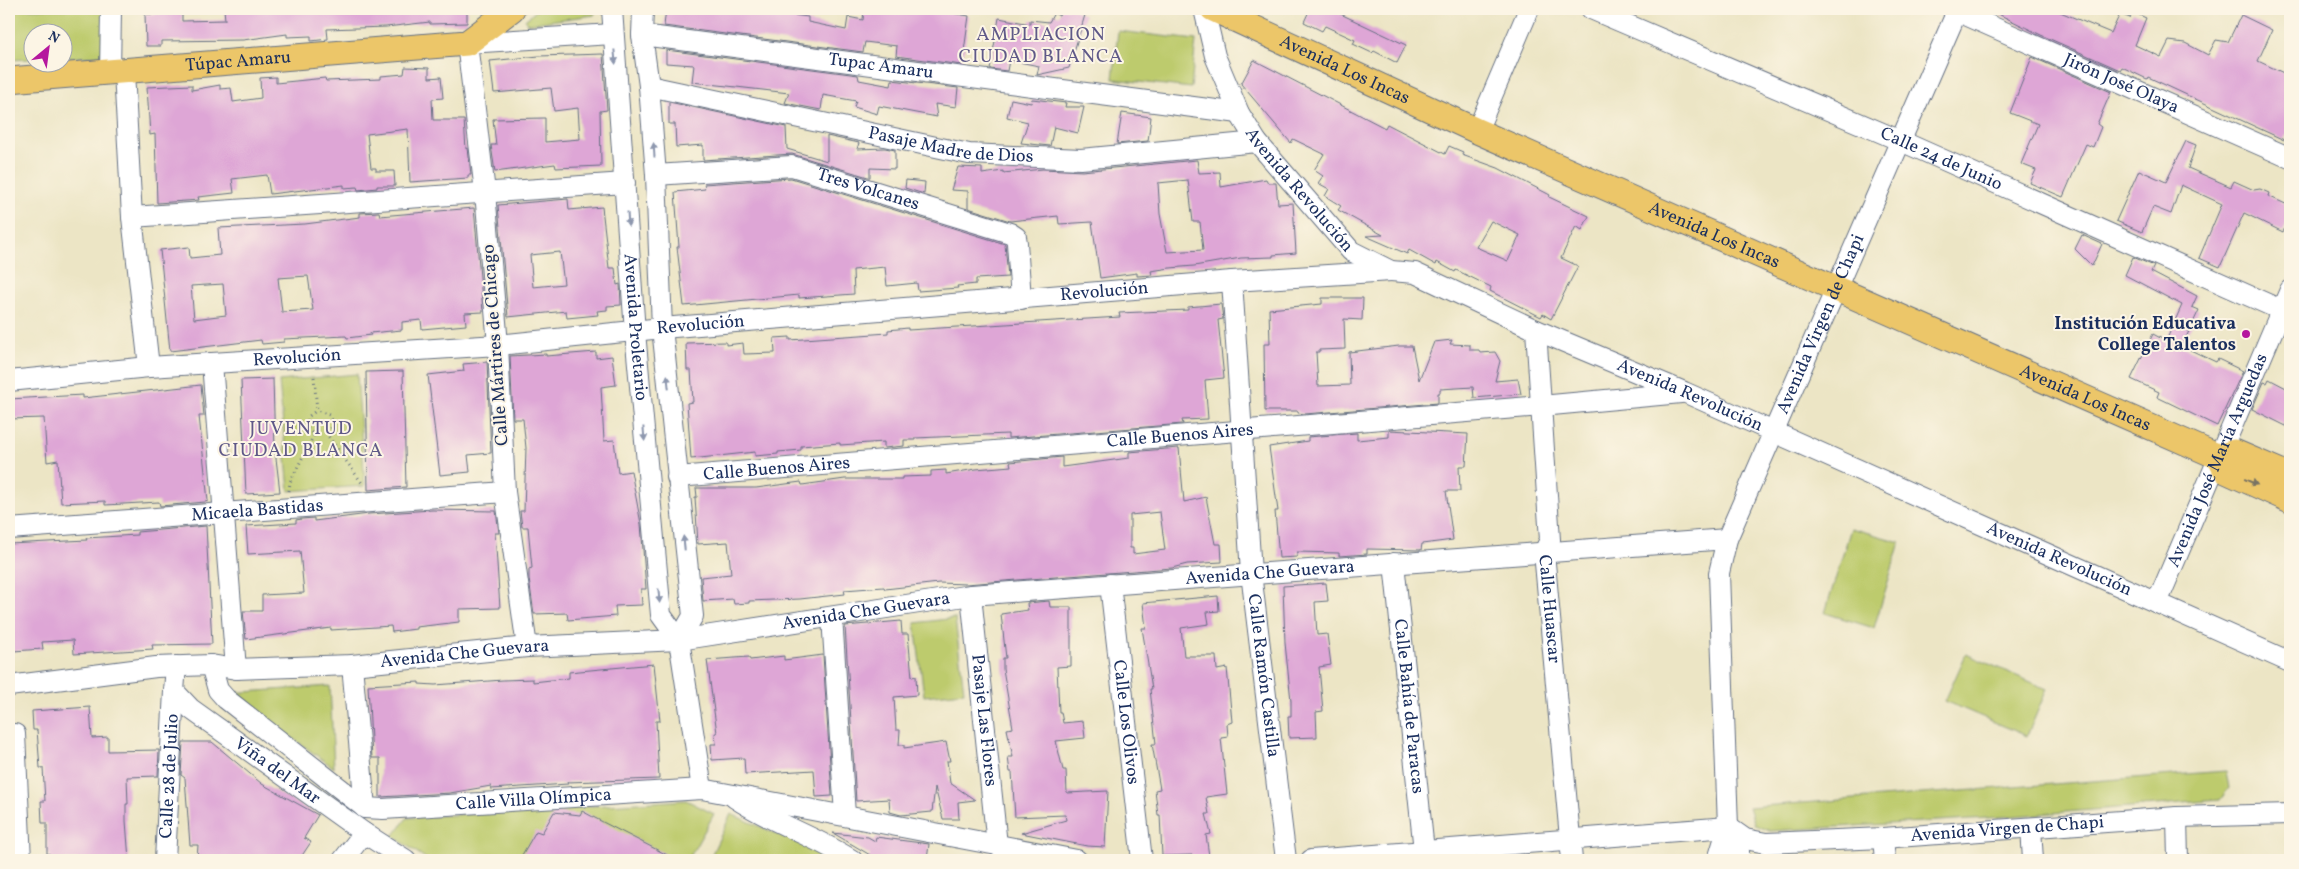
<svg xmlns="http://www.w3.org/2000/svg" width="2299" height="869" font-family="Vollkorn,serif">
  <rect width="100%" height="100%" fill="#fcf5e5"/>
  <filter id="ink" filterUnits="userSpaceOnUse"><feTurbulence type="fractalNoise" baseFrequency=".02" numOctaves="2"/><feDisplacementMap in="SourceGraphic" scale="10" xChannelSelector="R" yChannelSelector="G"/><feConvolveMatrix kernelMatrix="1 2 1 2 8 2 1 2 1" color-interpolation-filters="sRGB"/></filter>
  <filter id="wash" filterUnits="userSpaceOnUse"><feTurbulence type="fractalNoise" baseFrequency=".0096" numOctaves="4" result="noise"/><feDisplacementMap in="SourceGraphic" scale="20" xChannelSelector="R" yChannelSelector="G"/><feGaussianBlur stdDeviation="1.12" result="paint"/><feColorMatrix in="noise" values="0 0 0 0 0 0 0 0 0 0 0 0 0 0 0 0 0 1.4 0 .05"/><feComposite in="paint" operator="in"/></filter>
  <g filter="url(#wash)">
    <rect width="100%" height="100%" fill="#ece5c5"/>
    <path fill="#bdcb6d" stroke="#6c7d66" d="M9 9H105L106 56 63 58 62 32H32V59L9 60Z
      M538 9H597L594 15 527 24 525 20Z
      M1118 31 1196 40 1191 88 1113 79Z
      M357 374 365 486 289 491 279 381Z
      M1851 528 1900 542 1874 628 1825 613Z
      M955 618 964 692 924 696 915 623Z
      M1966 654 2047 689 2027 736 1945 701Z
      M330 686 334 768 230 693Z
      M2226 771 2229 788 2220 800 1988 818 1770 831 1755 825 1749 807Z
      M686 800 714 814 688 860H428L393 836 407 818Z
      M731 814 828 856 834 860H709Z"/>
    <g id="blocks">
      <path fill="#dea6d6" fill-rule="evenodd" d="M161 9H182V21L225 20 224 9H302V12L341 9H467V23L430 24V22L386 27 327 29 328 39 311 41V36L287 37V34L243 40 161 41V46H146L145 14H161Z
        M666 9H785V14L808 17V22L846 30 848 17 863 20 864 9H928L969 16 962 65 896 56 897 46 865 42 863 52 664 26Z
        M1062 9H1072L1085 15 1069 68 1037 75 1039 66 1009 60 1007 71 990 69 999 18 1030 24V20L1049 22 1054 13 1059 16Z
        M1310 9H1330L1406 45 1397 63 1374 51 1372 53 1353 44 1355 40 1325 26 1322 31 1304 22Z
        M1988 9H2053L2111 33 2120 14 2130 18 2133 12 2146 18 2135 45 2161 57 2169 41 2185 43 2208 55 2216 40 2228 42 2241 15 2272 30 2258 61 2290 76V138L2286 135 2284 140 2148 77 2147 79 2122 67 2120 70 2041 35Z
        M666 50 858 75 859 80 891 86 892 80 958 88 956 107 935 104 937 117 879 106 877 114 854 107 856 101 823 95 821 110 785 103 789 93 692 82 694 65 666 63Z
        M603 54 607 110 600 111 601 166 556 168 555 164 495 172 491 145H496L493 119 545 118V142L580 139 578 108 554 111 551 88 494 93 490 61 539 56Z
        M2032 57 2111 92 2097 124 2101 127 2093 147 2086 144 2063 197 2030 183 2036 170 2021 164 2038 124 2010 113Z
        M1254 60 1385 128 1387 124 1445 154 1449 146 1463 152 1462 155 1498 168 1550 195 1549 197 1589 216 1582 230 1576 226 1561 258 1578 266 1551 319 1543 314 1541 317 1490 291 1491 287 1456 270 1455 272 1437 262 1436 265 1409 250 1407 254 1366 236 1383 235 1338 210 1341 206 1325 196 1329 189 1318 183 1323 176 1314 170 1324 154 1293 139 1291 143 1241 84ZM1491 221 1520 235 1508 261 1476 247Z
        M405 67 429 68V78L441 77 443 98 432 99 433 120H464L466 149 468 148 471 175H468V178L410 182 408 129 367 134 371 168H376V171H394L395 186H377V188L358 190 357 187 344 188V185L270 194 267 175 232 179 234 193 198 197 199 200 157 203 155 134 150 135 147 87 192 85V90L220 85V89L231 88 233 102 261 98 260 78 276 77V83L325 78 326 81 381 79V76L404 74Z
        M1011 99 1031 103 1032 99 1066 103 1065 107H1084L1078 133 1054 127 1050 146 1021 143 1028 122 1007 117Z
        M669 102 786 127 787 149 827 161V136L859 143 857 149 885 148 895 150V169L870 168V177H868L792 154 703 160V145L676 147 675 124H669Z
        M1122 113 1151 117 1148 141 1117 144Z
        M2186 141 2196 145 2188 168 2231 187 2234 181 2254 190 2260 189 2269 193 2268 196 2290 206V217L2283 232 2244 213 2220 267 2199 258 2222 204 2181 185 2171 214 2153 207 2142 232 2116 221 2139 170 2166 182Z
        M1197 160 1199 173 1220 172 1221 187 1266 179 1268 183H1276L1278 204 1293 203 1296 253 1273 255V257L1241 258 1194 266 1170 268 1151 271 1152 275 1137 276V273L1100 278 1092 222 1059 224 1058 216 1010 221 968 208V191L951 190 958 167 982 168V174L1003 171V173L1043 169 1082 171ZM1188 180 1193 222H1200L1203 250 1167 252 1160 214 1158 183Z
        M791 178 1005 244 1008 277 976 279V284L957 286 958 288 918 291 917 283 887 286 885 267 853 270 854 294 799 298V295L684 306 677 247H679L675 192 705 189 704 184Z
        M906 180 925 182 924 194 905 188Z
        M568 199 569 210 602 207 609 268H615L617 285 620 284 621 305 607 306V310L597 311 598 315 567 318 566 311 508 317 498 205ZM560 252 564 284 533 287 530 255Z
        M474 208 483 312 465 313 466 325 422 329 421 320 402 322V330L370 333 371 335 347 338 346 336 284 339V342L262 344 261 340 170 351 160 250 189 247 190 258 220 255 218 228 305 224 360 217V213L379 212 380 216ZM308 276 313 310 282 312 278 278ZM223 284 226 315 194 319 191 286Z
        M2082 235 2102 244 2092 266 2075 249Z
        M2133 257 2154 266 2151 272 2197 296 2192 307 2199 310 2182 346 2216 362 2218 359 2243 371 2217 426 2157 397 2159 392 2131 379 2153 334 2166 341 2182 305 2125 275Z
        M1322 298H1363L1362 320 1344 319 1345 349 1319 350V352H1316L1318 386 1350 385 1349 352 1399 346H1412L1419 380 1434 342 1452 340 1450 344 1470 345V350H1479L1480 353 1495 352 1500 361 1495 381 1518 379 1521 394 1474 398 1473 387 1440 389V393H1438V403L1305 414 1298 413V411H1265L1264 344H1270L1269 309 1322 304Z
        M1221 304 1223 319 1218 320 1224 378 1205 380 1208 419 1182 420 1183 424 1008 438V434L915 438V440H904V446L884 448V442L840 445V443L801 446V450L778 452V454L755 456V452L691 459 687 403 693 402 691 370H687L686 343 726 342V345L743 343 744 354 775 353 774 338 790 337V340L888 333V330L908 328V330L1120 317 1119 313 1188 310V307Z
        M596 352V358L612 356 616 385 601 387 604 441 614 440 618 473 631 471 641 524 646 589H641L642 605 615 606 616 616 568 620 567 613 534 614 529 579V569L532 568 528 527H522L520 511H524L526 448 523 419H513L510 356 546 354V356Z
        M487 362 491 453 468 455 470 472 440 475 428 375 464 371 463 364Z
        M403 371 406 487 368 490 366 372Z
        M273 379 275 450 280 492 246 494 241 380Z
        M2269 379 2290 390V428L2252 409 2264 382 2267 383Z
        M201 385 204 416H199L208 501 205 502 160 506 159 502 105 505V501L61 503 58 460 47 462 44 418 9 419V399L83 395V398Z
        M1389 430 1468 434 1466 466H1459L1460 491H1446L1453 540 1422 544 1421 550 1367 549V554L1339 556V553L1297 552V557L1279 558 1275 511H1278L1269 447 1308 441V437L1357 433V440L1389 437Z
        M1179 448 1184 502 1206 497 1215 544H1221L1222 562 1187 564 1172 568 966 584 939 583 885 589 884 587 844 590 845 594 800 599 749 601V603L734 604 733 599 703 601 701 577 731 574 728 542 698 544 695 497H697L696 488H756L801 482 802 485 845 479H902V477L931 476V471L946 470V474L976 469 1011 466 1010 462 1062 457V467L1129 458V452ZM1160 512 1165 550 1133 554V548H1130V515Z
        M432 510 496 511 499 533H495L500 608 459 609V622L416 627V629L392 632 391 626 331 630V628L246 639 243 611H262V595L304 593 300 551 248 554 246 526 296 523V520L302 519 314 518V521L369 514Z
        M206 526 212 644 152 645 153 649 74 654 73 640 42 642 43 649 13 651 9 596V544L87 540 86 538 137 535V532Z
        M1326 583 1328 601 1315 602 1317 635 1327 634 1331 665 1319 667 1323 711 1316 712 1317 737 1289 738 1288 716H1291V701L1285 643 1283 586Z
        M1218 596 1219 611 1207 612 1209 624 1181 628 1184 656H1216L1217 670 1227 668 1232 722 1227 724 1228 737 1221 738 1227 794 1206 797 1209 814H1206L1211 834 1206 835 1209 856 1192 858V855L1162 856 1160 815H1158L1155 790 1160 789 1152 744H1156L1150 689H1152L1142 628H1146L1143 603Z
        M1049 601 1050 607H1071V666L1057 667 1059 712H1061L1063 723 1083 721 1085 738 1056 741 1063 770H1066L1067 793 1108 791 1105 847 1087 846 1021 833 1066 820 1065 815 1015 817 1012 772H1010L1008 757H1013L1007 729 1013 728 1003 669V658H1006L1001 614 1028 610 1027 603Z
        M901 621 902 634H908L912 677 916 676 917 695 894 697 896 730H900L899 745H904V748L946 742 950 761H947L950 783 975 800 958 802 959 819H943L935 787 932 812 901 815 890 812 889 799 856 801 845 626Z
        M823 655 832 796 816 797 814 770 745 774 744 758 712 760 711 744H716L715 733H717L707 660 749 657 750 660 784 656V660Z
        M654 664 660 721H656L659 779 567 782 568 784 491 789V786L450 793 380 797V758H372L368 685 419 682V684L435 685 503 680 533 679V682L569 678V672Z
        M90 707 92 738 108 737V751L159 750 158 776 127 777 128 804H126V821L129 860H50V854H47V823H42L41 801H45L43 768H40L37 730H33L32 711Z
        M183 742H212L262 784 318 815 304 838 311 842 299 860H197L198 845H190L185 778 181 775Z
        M582 811 593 817 677 860H519L536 831 542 833 554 812 580 815Z
        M833 833 868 837 875 841 876 837 929 844 927 860H868L870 855Z"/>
    </g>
  </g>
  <g filter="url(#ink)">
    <use href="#blocks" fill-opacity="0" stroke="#646f82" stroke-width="1"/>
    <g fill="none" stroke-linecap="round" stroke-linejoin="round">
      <defs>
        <g id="minor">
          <path id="s1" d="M612 9 635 332 661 615 679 640 702 789"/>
          <path d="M643 9 642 35 649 86 656 175 662 328 693 616 679 640"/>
          <path id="s2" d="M1204 9 1215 56 1239 113 1257 142 1351 251 1391 271 1415 273 1536 330 1684 392 2290 662"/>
          <path id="s3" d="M1591 9 1901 141 2290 314"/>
          <path id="s4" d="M1952 9 2290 158"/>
          <path id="s5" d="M642 35 1239 113"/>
          <path d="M124 72 132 217 149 367"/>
          <path d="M110 73 111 9"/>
          <path id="s6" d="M649 86 969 154 1081 159 1257 142"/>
          <path d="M1477 131 1529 9"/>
          <path id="s7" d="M656 175 792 166 1010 233 1016 237 1017 243 1021 299"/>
          <path d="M132 217 625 183"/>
          <path id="s8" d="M1232 281 1251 573 1286 860"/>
          <path id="s9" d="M1536 330 1550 540 1544 552 1572 860"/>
          <path d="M212 363 236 669"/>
          <path id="s10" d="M9 381 149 367 498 345 662 328 1232 281 1391 271"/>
          <path id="s11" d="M677 477 1541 406 1681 393"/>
          <path id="s12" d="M9 529 505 492"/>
          <path id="s13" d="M1394 563 1424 851"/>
          <path id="s14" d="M1110 584 1142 860"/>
          <path id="s15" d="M971 595 997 845"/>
          <path id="s16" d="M2157 603 2290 290"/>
          <path d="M832 617 845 815"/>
          <path d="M527 647 505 492 498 345 485 192 467 43 613 34"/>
          <path d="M211 665 218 690 226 699 365 808"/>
          <path d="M352 665 365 808"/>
          <path id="s17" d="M176 666 174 691 191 709 364 833 406 860"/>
          <path id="s18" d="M9 686 156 667 211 665 236 669 352 665 527 647 679 640 971 595 1727 539"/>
          <path d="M15 734 21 860"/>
          <path d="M735 798C772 823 815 836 852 860"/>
          <path id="s19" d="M365 808 383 809 702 789 1077 860"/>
          <path d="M2177 817 2178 860"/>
          <path id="s20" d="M1728 827 1745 839 1766 843 1883 838 2177 817 2290 814"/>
          <path d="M1728 827 1739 851V860"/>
          <path d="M2031 828 2033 860"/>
          <path d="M1883 838 1885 860"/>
          <path id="s21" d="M165 860 174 691"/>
          <path d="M343 860 364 833"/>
          <path d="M1311 860 1728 827"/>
          <path id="s22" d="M1718 860 1728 827 1719 573 1727 539 1958 9"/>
        </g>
        <g id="major">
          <path id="s23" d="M1213 9 1477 131 2219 457 2226 471 2290 500"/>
          <path id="s24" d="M9 80 467 43 512 9"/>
          <path d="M2219 457 2234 452 2290 476"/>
        </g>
      </defs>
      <use href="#minor" stroke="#646f82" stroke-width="22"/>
      <use href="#major" stroke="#646f82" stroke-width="27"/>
      <path stroke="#646f82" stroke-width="3" stroke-dasharray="1 4" stroke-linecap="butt" d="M314 377 317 410 329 415 333 424 328 436 362 483
        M289 491 290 482 314 435 306 427 309 416 317 410"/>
      <use href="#minor" stroke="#fff" stroke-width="20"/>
      <use href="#major" stroke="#ecc669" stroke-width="25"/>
    </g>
    <defs><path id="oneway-solid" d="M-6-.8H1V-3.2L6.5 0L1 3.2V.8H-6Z" transform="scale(1.25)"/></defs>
    <g fill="#8d97ae">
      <use href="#oneway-solid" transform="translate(615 57) rotate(85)"/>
      <use href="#oneway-solid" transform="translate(654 150) rotate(-94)"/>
      <use href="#oneway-solid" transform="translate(628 219) rotate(86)"/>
      <use href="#oneway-solid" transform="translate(668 382) rotate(-96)"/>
      <use href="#oneway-solid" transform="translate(644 434) rotate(85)"/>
      <use href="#oneway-solid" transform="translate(684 543) rotate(-96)"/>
      <use href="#oneway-solid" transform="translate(659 596) rotate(85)"/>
    </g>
    <use fill="#797363" href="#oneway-solid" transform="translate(2251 482) rotate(24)"/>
  </g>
  <circle fill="#b5179e" stroke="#fcf5e5" stroke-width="2" cx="2246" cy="334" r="5"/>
  <g text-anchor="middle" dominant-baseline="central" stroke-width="4" stroke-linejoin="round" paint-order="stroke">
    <g font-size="18" fill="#1b2f5e" stroke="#fcf5e5">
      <text stroke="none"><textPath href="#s24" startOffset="230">Túpac Amaru</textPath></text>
      <text stroke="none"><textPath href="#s5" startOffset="241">Tupac Amaru</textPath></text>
      <text stroke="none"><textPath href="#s23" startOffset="145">Avenida Los Incas</textPath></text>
      <text stroke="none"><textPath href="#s4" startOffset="185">Jirón José Olaya</textPath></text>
      <text stroke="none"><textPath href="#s6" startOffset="308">Pasaje Madre de Dios</textPath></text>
      <text stroke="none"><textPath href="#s3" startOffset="381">Calle 24 de Junio</textPath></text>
      <text stroke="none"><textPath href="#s2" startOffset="208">Avenida Revolución</textPath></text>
      <text stroke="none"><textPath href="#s7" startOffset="216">Tres Volcanes</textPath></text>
      <text stroke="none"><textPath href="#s23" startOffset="550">Avenida Los Incas</textPath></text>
      <text stroke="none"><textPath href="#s10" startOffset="1099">Revolución</textPath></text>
      <text stroke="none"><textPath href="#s22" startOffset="558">Avenida Virgen de Chapi</textPath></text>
      <text stroke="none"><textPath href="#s10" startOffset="694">Revolución</textPath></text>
      <text stroke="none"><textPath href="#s1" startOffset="319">Avenida Proletario</textPath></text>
      <text transform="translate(496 345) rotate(-94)">Calle Mártires de Chicago</text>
      <text stroke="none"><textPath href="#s10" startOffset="289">Revolución</textPath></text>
      <text stroke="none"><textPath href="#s2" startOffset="658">Avenida Revolución</textPath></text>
      <text stroke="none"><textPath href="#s23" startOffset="955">Avenida Los Incas</textPath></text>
      <text stroke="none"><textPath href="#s11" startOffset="505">Calle Buenos Aires</textPath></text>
      <text stroke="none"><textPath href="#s16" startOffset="155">Avenida José María Arguedas</textPath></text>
      <text stroke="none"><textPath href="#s11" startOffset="100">Calle Buenos Aires</textPath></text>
      <text stroke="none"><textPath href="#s12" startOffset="249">Micaela Bastidas</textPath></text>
      <text stroke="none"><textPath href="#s2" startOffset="1062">Avenida Revolución</textPath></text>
      <text stroke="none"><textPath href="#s18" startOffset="1268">Avenida Che Guevara</textPath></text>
      <text stroke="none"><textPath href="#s9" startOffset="281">Calle Huascar</textPath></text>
      <text stroke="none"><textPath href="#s18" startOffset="862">Avenida Che Guevara</textPath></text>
      <text stroke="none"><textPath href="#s18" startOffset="458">Avenida Che Guevara</textPath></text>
      <text stroke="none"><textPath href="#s8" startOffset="396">Calle Ramón Castilla</textPath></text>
      <text stroke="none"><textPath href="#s13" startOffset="144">Calle Bahía de Paracas</textPath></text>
      <text stroke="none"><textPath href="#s15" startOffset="126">Pasaje Las Flores</textPath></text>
      <text stroke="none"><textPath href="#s14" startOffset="139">Calle Los Olivos</textPath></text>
      <text stroke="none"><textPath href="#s17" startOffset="156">Viña del Mar</textPath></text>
      <text stroke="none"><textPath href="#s21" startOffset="84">Calle 28 de Julio</textPath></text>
      <text stroke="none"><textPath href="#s19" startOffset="169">Calle Villa Olímpica</textPath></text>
      <text stroke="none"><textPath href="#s20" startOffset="284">Avenida Virgen de Chapi</textPath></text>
    </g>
    <g font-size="18" font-weight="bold" fill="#1b2f5e" stroke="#fcf5e5" text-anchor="end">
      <text x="2236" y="324">Institución Educativa<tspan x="2236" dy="21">College Talentos</tspan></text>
    </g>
    <g font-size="19" letter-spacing="1" fill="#5f5988" stroke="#fcf5e5">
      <text x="1041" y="35">AMPLIACION<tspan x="1041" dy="22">CIUDAD BLANCA</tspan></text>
      <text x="301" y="429">JUVENTUD<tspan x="301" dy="22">CIUDAD BLANCA</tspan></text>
    </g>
  </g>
  <rect width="2299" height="869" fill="none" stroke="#fcf5e5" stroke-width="30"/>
  <g transform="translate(48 48) rotate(29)"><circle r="24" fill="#fcf5e5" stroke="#a2a6af"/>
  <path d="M0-4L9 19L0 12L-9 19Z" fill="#b5179e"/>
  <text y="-8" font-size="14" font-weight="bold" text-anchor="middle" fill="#1b2f5e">N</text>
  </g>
</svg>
